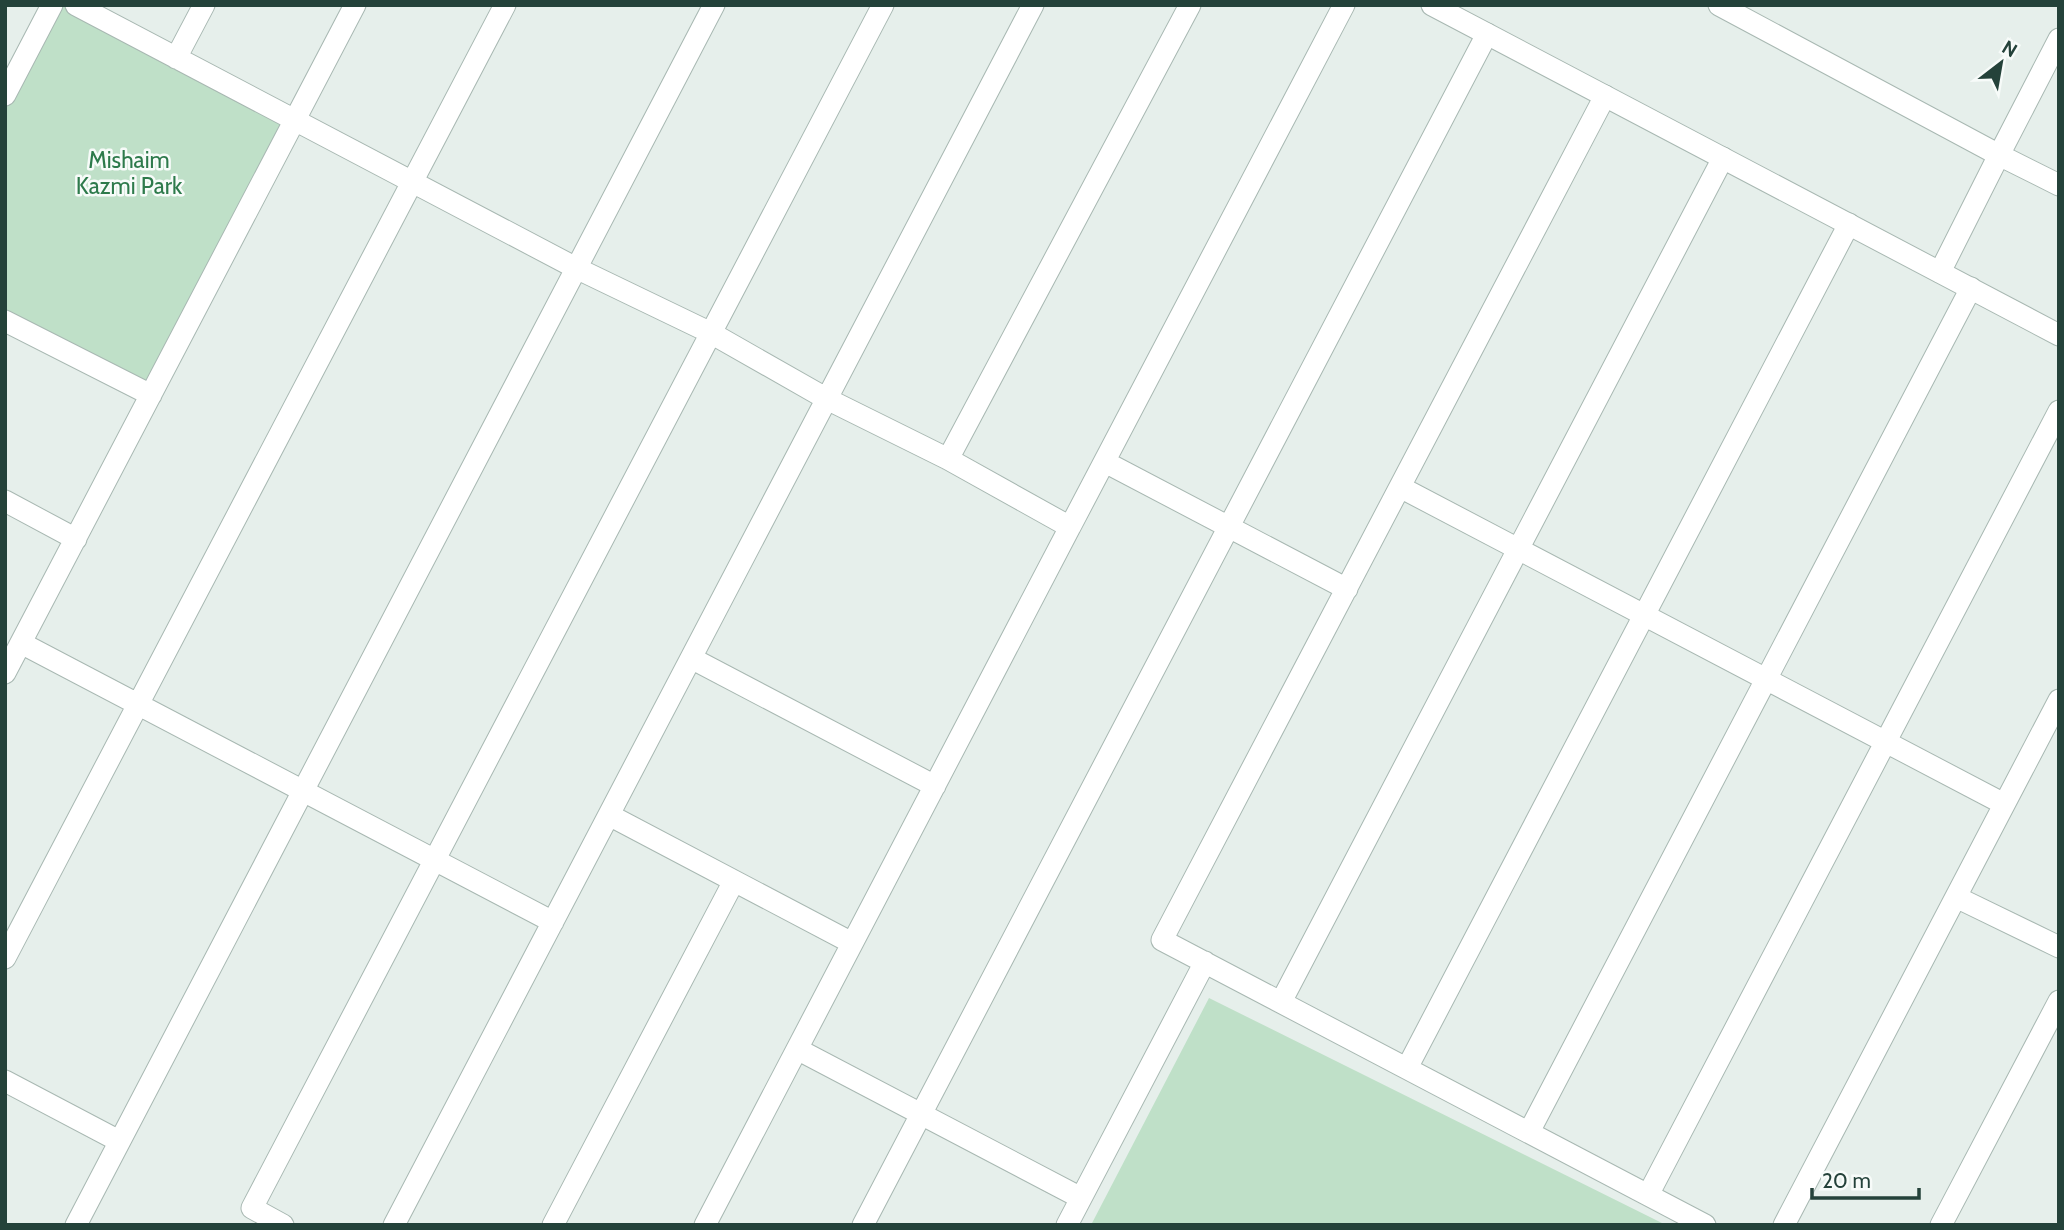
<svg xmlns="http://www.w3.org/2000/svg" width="2064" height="1230" font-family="Cabin,sans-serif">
  <rect width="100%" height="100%" fill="#e6efeb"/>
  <path fill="#bfe0c8" d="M52 5H76L295 120 151 395 5 321V95Z
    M1209 998 1666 1225H1091Z"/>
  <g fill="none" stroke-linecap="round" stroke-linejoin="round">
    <defs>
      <path id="minor" d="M76 5 576 268 711 333 827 399 948 459 1070 527 705 1225
        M1719 5 1999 155 1940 272
        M2059 39 1999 155 2059 185
        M176 58 204 5
        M5 95 52 5
        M1605 96 1162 940 1705 1225
        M5 321 151 395
        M948 459 1190 5
        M1105 462 1347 589
        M1400 487 2004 804
        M5 501 76 539
        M1070 527 1344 5
        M21 643 553 922
        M691 658 935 786
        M5 673 355 5
        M609 815 852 943
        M1956 897 2059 947
        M5 958 505 5
        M1281 1002 1723 158
        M797 1049 1081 1198
        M1407 1068 1849 224
        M5 1081 119 1141
        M1529 1132 1971 288
        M1648 1195 2059 411
        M283 1225 252 1208 883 5
        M394 1225 1033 5
        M553 1225 734 881
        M863 1225 1487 34
        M1067 1225 1205 962
        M1784 1225 2059 700
        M1941 1225 2059 1001"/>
      <path id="tertiary" d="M1432 5 2059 335
        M76 1225 714 5"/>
    </defs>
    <use href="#minor" stroke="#a8b8b2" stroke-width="23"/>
    <use href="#tertiary" stroke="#a8b8b2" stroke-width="23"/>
    <use href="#minor" stroke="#fff" stroke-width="21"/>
    <use href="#tertiary" stroke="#fff" stroke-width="21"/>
  </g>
  <g text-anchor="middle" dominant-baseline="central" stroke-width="5" stroke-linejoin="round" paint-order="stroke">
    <g font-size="23" fill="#2d7a4b" stroke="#f7fbf9">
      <text x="129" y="160">Mishaim<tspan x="129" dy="26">Kazmi Park</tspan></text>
    </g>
  </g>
  <rect width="2064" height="1230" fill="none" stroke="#24423a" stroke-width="14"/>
  <g transform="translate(2001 63) rotate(31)" stroke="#f7fbf9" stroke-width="5" paint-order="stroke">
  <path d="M0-5L12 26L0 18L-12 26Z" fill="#24423a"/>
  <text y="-10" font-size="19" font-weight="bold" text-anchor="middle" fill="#24423a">N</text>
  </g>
  <path d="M1812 1188v10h107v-10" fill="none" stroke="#24423a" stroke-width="3.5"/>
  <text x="1822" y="1188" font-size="21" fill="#24423a" stroke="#f7fbf9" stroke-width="5" paint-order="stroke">20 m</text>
</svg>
